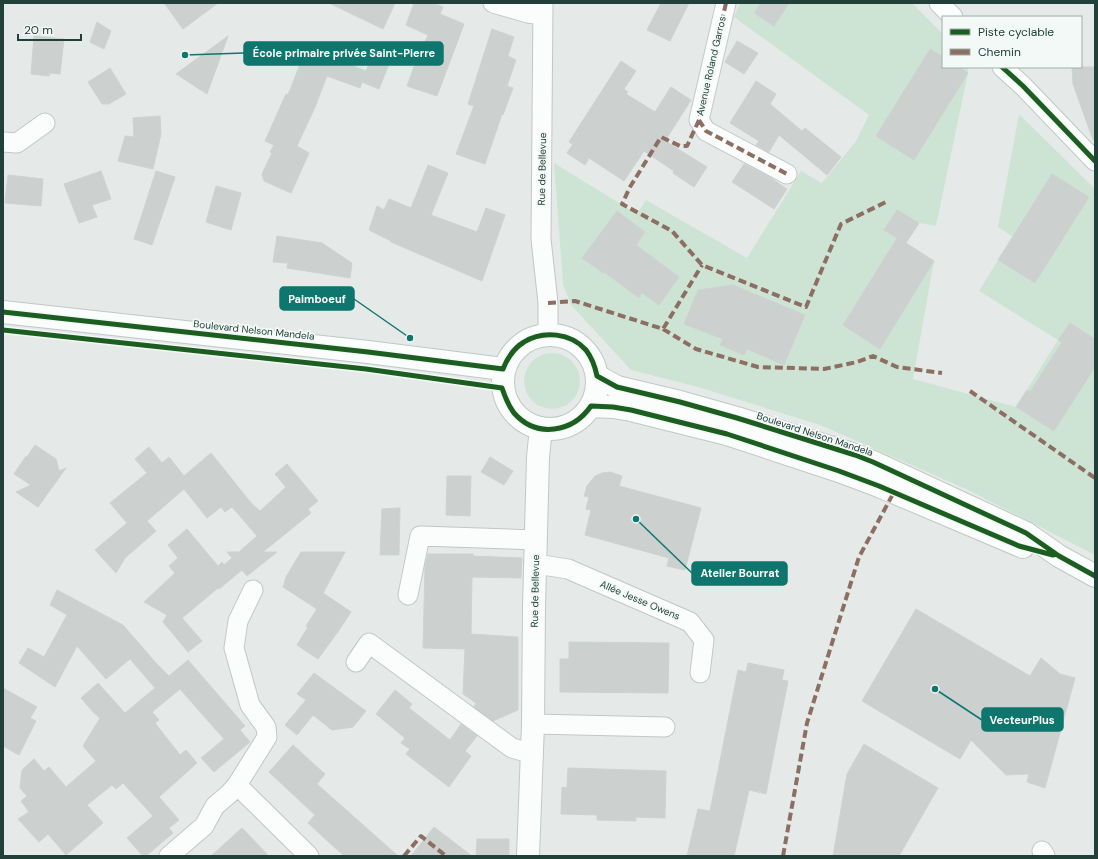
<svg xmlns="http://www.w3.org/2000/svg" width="1098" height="859" font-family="'DM Sans',sans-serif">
  <rect width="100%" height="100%" fill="#e5eae8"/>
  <path fill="#cde4d5" d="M740 3H912L943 34V67H968V73L936 226 919 223 897 210 884 230 897 238 843 325 880 349 934 261 913 379 1016 407 1058 340 979 291 998 260 1035 283 1089 197 1052 174 1013 237 998 227 1019 114 1095 189V555L966 489 820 425 698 387 631 370 571 305 563 284 554 163 637 214 646 200 747 258 801 171 822 183 856 141 869 115 734 17Z
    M524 381a28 28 0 1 1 56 0a28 28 0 1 1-56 0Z"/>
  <path fill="#ccd1cf" stroke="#cdd3d1" d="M164 3H218L183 29Z
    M329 3H395L383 29Z
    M414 3H433L443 7 440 14 464 24 437 96 407 86 415 64 428 35 406 25Z
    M661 3H689L670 41 647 30Z
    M761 3H789L774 26 754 13Z
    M97 22 111 31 104 49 90 42Z
    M492 29 514 37 508 56 516 60 507 86 513 88 503 115 502 114 485 164 456 154 474 106 468 104Z
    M34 36 64 39 60 74 50 73 49 76 31 74Z
    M228 36 207 94 176 74Z
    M737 41 758 53 744 74 725 62Z
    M306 49 345 65 346 63 366 71 372 57 389 64 379 89 362 82 360 88 327 76 315 107 297 146 309 153 291 193 264 181 262 174 272 153 270 152 274 145 265 141 286 94 288 95Z
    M930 49 943 57V67H959L968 73 914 160 876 136Z
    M621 61 636 71 624 89 628 92 626 94 655 112 671 87 691 100 665 141 707 167 694 187 673 173 674 171 644 151 624 181 589 158 585 165 567 153 573 144 569 142Z
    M1072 67H1095V139L1093 140 1073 84Z
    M110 68 126 94 109 104H102L88 82Z
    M756 81 776 94 770 104 802 131 805 128 841 157 827 175 779 135 769 152 756 145 759 141 730 123Z
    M160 116 161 134 153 169 118 161 125 136 134 137 133 118Z
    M744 164 768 176 787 189 774 209 732 182Z
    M428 165 448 173 431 215 477 232 486 208 505 215 482 281 391 242V241L369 230 377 206 384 210 389 199 411 208Z
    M101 171 111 199 92 205 97 217 79 223 64 184Z
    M156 171 175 177 152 245 134 239Z
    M1052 174 1089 197 1035 283 998 260Z
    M8 175 43 179 41 206 5 203Z
    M216 186 241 193 231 230 206 222Z
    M897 210 919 223 906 243 934 261 880 349 843 325 897 238 884 230Z
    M617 211 645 232 636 245 679 277 659 305 642 293 639 298 604 272 603 273 582 258Z
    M277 236 322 243 352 263 350 278 287 268 288 263 273 262Z
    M733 285 805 315 784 365 747 349 744 355 720 345 723 339 684 324 698 290Z
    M1070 323 1095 339V367L1054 431 1016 407 1027 390 1030 392 1062 342 1058 340Z
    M35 445 56 459 59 471 66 468 38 507 16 492 31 485 14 474 26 456 27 457Z
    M149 447 162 463 169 457 184 476 211 453 252 504 260 511 286 487 275 474 287 464 318 501 308 509 311 513 263 552H277L247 576 242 570 219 589 218 588 182 618 202 641 188 652 163 622 167 615 144 602 175 573 169 566 178 558 168 545 187 529 218 566 222 562 224 565 232 558 227 552H239L257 536 232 507 225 512 221 507 207 518 184 489 147 521 156 531 125 558 116 573 95 550 127 523 110 503 147 473 135 459Z
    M490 457 513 471 504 485 481 472Z
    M610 472 622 476 619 486 701 508 685 570 667 566 669 558 585 535 591 510 586 509 589 497 584 496 587 486 595 476 602 473Z
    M447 476H471L470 516 446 515Z
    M400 508 399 555H380L382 509Z
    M301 552H345L323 593 351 612 337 633 318 659 297 645 308 627 306 626 317 609 283 587 286 577Z
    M428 554H473V556L522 558 521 578 472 577 471 634 518 637V710L493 721 474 707 476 703 463 694 465 649 423 648 425 567Z
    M57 590 123 625 156 663 169 676 188 660 245 726 240 730 250 742 214 772 201 758 224 739 180 689 152 712 159 720 155 723 180 755 186 750 197 763 159 797 179 820 169 828 173 833 146 856H143L127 838 153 816 123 783 116 789 112 785 87 805 103 823 66 855 48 834 39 842 18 819 29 812 21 801 27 796 20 788 22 770 34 759 44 771 49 767 66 787 96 761 83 746 100 718 94 713 81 698 98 683 125 713 155 688 130 659 106 679 77 646 55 687 19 663 28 648 44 657 67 615 50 605Z
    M916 609 1030 676 1041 658 1060 674 1075 678 1045 788 1027 782 1029 774 1006 775 971 740 960 759 862 701Z
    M569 642 669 643 668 693 560 692V659H569Z
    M748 663 784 670 782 680 788 681 766 794 749 790 734 856H687L698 809 710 811 738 670 746 672Z
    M314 673 366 711 353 727 332 730 313 715 297 735 285 725 306 700 297 694Z
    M3 688 37 707 30 718 36 721 19 755 3 746Z
    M395 690 412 704 409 708 450 740 461 724 477 736 465 751 471 756 449 787 406 754 410 749 401 743 405 738 376 714Z
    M864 744 938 788 899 856H833L847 774Z
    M293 745 325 774 317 784 398 856H344L308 823 315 815 269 772Z
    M568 768 666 771 665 818 636 817V821L597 820V815L561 814 562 787 567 788Z
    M434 827 472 856H411Z
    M242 828 269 856H211Z
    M477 839H509V856H476Z"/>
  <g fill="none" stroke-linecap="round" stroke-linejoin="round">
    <defs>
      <path id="street" d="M493 3 528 13 543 15
        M543 3 541 239 548 303V334
        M726 3 699 120 706 131 787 174
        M939 3 953 17
        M1002 67 1023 86 1095 161
        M3 142 17 143 45 123
        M536 564 568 569 690 622 704 640 700 673
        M408 595 420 536 536 540
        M356 662 369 643 512 748 533 754
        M533 724 665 727
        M237 785 309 856
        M1042 851 1045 856
        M169 856 204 826 215 806 229 794 237 785 267 737 266 727 250 705 234 648 238 621 253 590"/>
      <path id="secondary" d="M3 312 368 352 503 369
        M503 382a47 47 0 1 1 94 0a47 47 0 1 1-94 0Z
        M597 376 617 387 680 402 737 418 855 455 873 462 1026 533 1059 556 1095 576
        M591 406 613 407 631 410 727 434 839 471 879 486 1023 547
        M528 856 533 724 534 607 538 457 541 428"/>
    </defs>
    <use href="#street" stroke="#c2c7c5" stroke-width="21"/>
    <use href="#secondary" stroke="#c0c8c6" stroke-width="24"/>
    <use href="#street" stroke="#fbfcfc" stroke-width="19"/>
    <use href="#secondary" stroke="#fbfcfc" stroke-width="22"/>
    <path stroke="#8d6e63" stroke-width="4" stroke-dasharray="8 4" stroke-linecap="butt" d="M726 3 699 120 706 131 787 174
      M699 120 687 146H680L661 137 630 187 622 204 672 231 702 265 806 307 841 224 888 201
      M548 303 575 301 663 329 702 265
      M663 329 696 349 758 367 824 369 857 362 873 356 897 367 942 373
      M970 391 1095 478
      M404 856 421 836 446 856
      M783 856 807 723 859 557 894 492"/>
    <defs>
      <path id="cycleway" d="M1002 67 1023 86 1095 161
        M3 312 368 352 503 369C507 359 514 348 524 342 543 330 571 333 586 350 592 358 595 366 597 376L617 387 680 402 737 418 855 455 873 462 1026 533 1059 556 1095 576
        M3 330 366 369 502 388C505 397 508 405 514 413 537 439 573 432 591 406L613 407 631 410 727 434 839 471 879 486 1019 546 1053 555"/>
    </defs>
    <use href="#cycleway" stroke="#f3f9f7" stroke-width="8"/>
    <use href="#cycleway" stroke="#1b5e20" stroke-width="5"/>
  </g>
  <g text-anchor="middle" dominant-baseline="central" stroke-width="3.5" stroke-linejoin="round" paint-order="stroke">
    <g font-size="10" fill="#214039" stroke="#f3f9f7">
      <text transform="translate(711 66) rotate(-77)">Avenue Roland Garros</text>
      <text transform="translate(542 169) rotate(-89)">Rue de Bellevue</text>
      <text transform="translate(254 330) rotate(6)">Boulevard Nelson Mandela</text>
      <text transform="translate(815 434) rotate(18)">Boulevard Nelson Mandela</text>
      <text transform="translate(535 591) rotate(-89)">Rue de Bellevue</text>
      <text transform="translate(640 600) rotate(23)">Allée Jesse Owens</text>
    </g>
  </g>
  <path fill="none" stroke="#0f766e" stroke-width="1.5" d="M185 55L244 53M410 338L354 299M636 519L692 573M935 689L982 720"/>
  <g fill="#0f766e" stroke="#f3f9f7" stroke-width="1.5">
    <circle cx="185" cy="55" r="4"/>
    <circle cx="410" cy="338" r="4"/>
    <circle cx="636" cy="519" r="4"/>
    <circle cx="935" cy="689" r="4"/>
  </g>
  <g fill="#0f766e" stroke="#0f766e" stroke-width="1.5">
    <rect x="244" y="42" width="199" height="23" rx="4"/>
    <rect x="280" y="287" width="74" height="23" rx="4"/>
    <rect x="692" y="562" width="95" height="23" rx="4"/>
    <rect x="982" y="708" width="81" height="23" rx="4"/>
  </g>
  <g font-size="11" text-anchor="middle" font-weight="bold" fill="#fff">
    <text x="344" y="57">École primaire privée Saint-Pierre</text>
    <text x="317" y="303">Paimboeuf</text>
    <text x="740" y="577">Atelier Bourrat</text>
    <text x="1022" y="724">VecteurPlus</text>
  </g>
  <rect width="1098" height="859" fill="none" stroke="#214039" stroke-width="8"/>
  <rect x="942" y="16" width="140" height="52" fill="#f3f9f7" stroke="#9fafab"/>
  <rect x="950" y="29" width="20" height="6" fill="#1b5e20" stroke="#9fafab"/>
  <text x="978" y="36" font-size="12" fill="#214039">Piste cyclable</text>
  <rect x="950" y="49" width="20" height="6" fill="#8d6e63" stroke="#9fafab"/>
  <text x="978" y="56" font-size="12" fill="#214039">Chemin</text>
  <path d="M18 34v6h63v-6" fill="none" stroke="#214039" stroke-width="2"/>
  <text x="24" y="34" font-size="12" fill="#214039" stroke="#f3f9f7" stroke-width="3" paint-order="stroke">20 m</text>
</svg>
